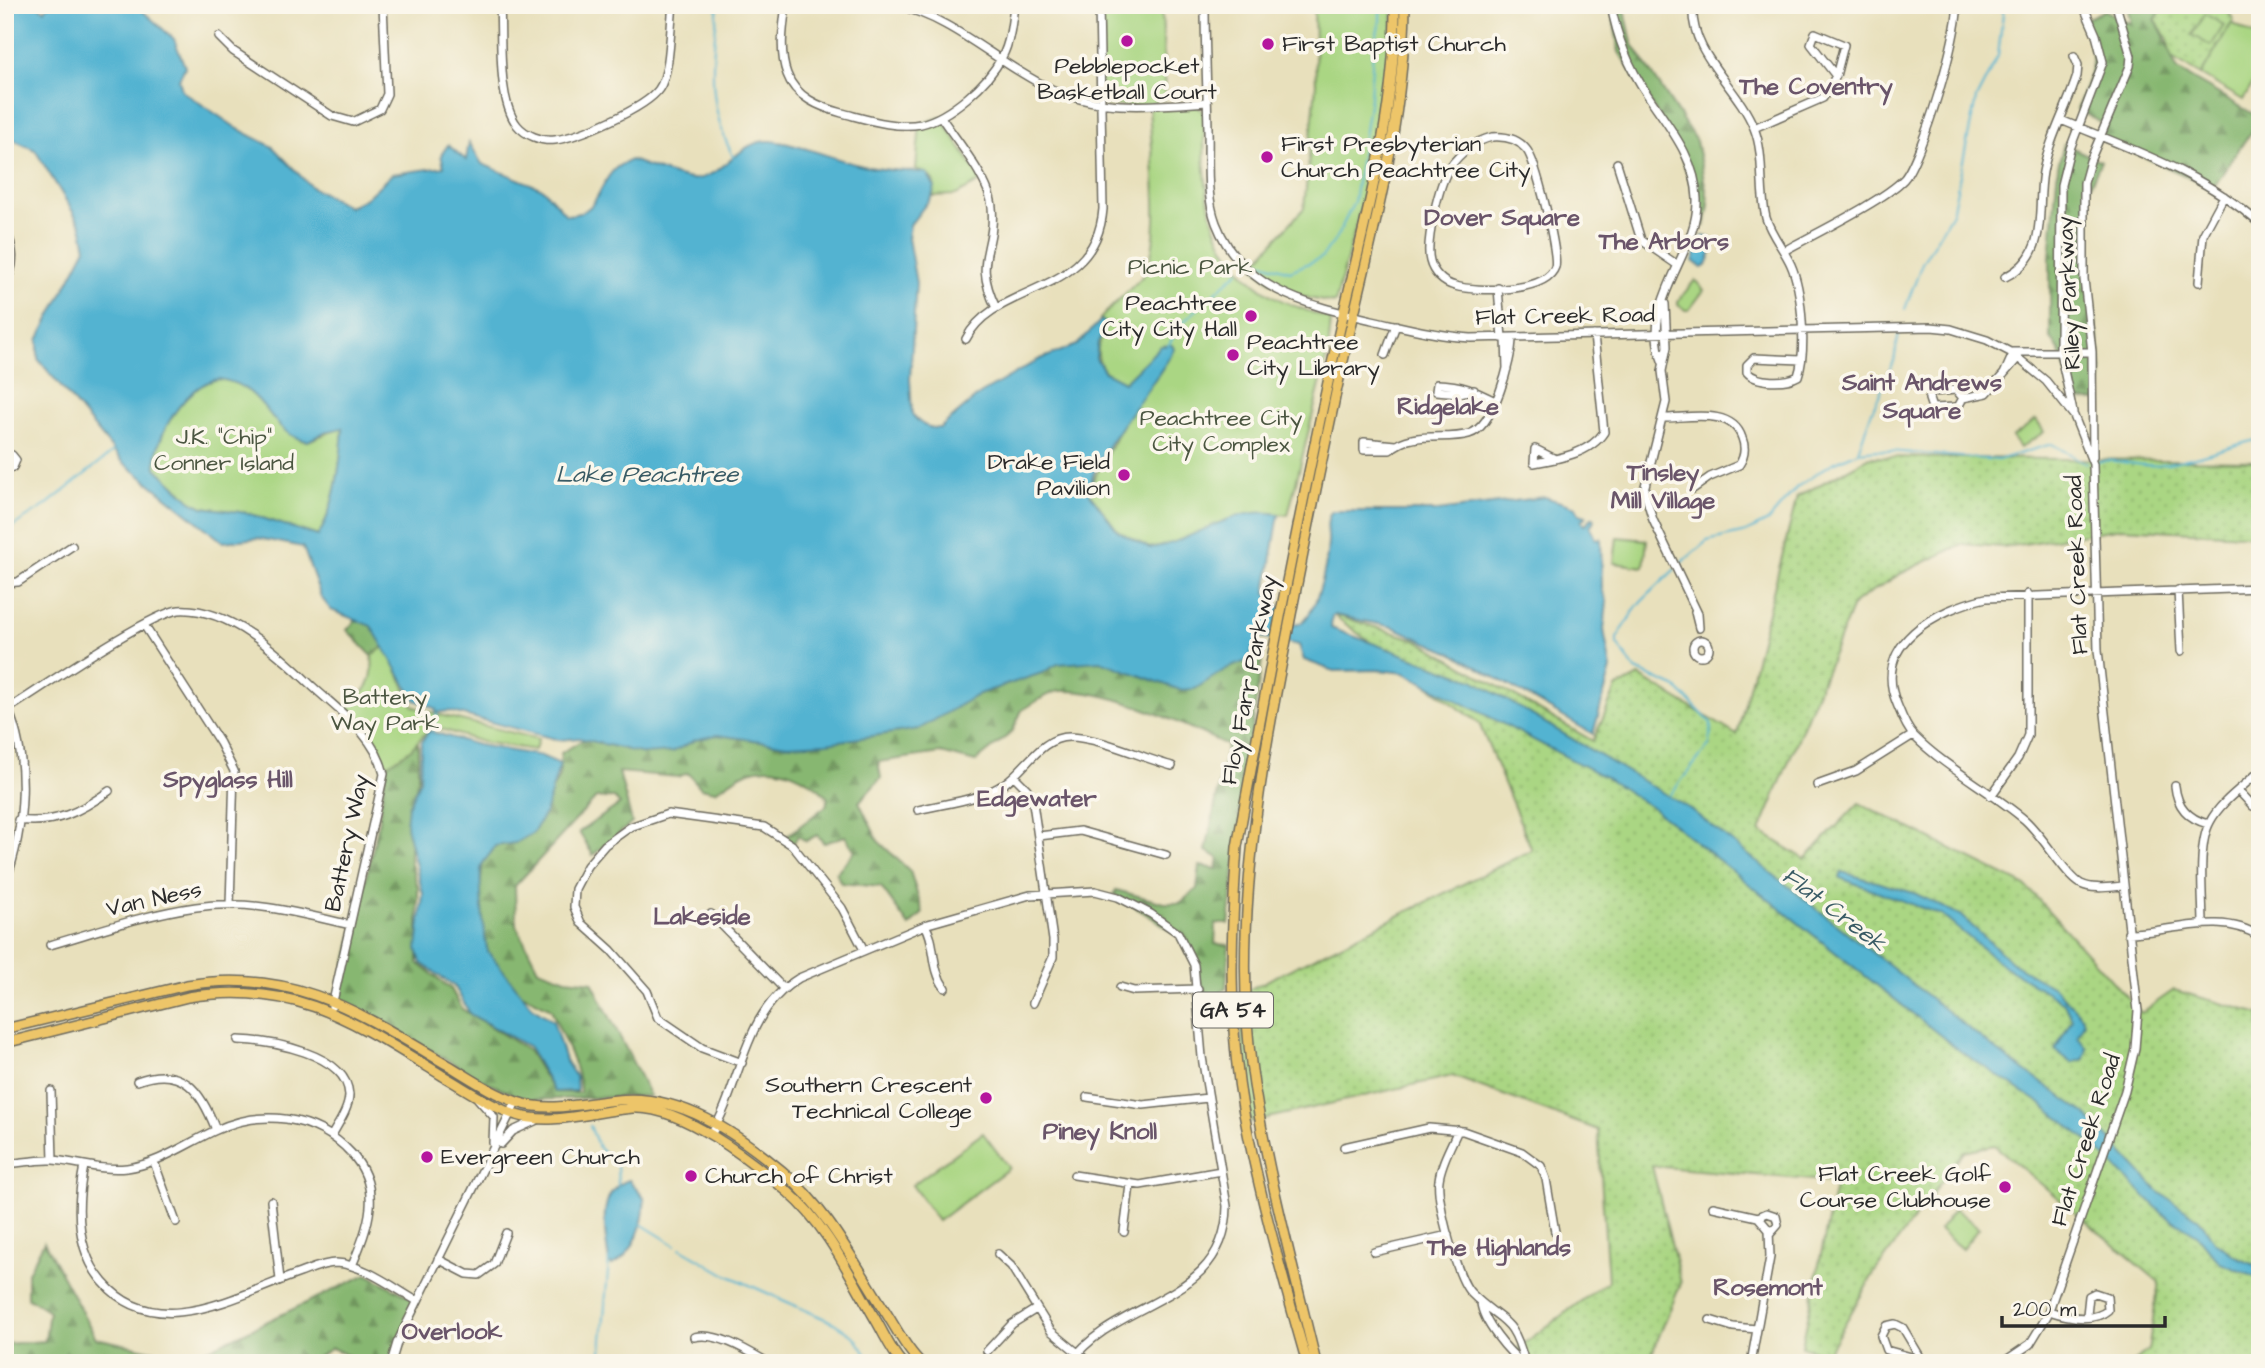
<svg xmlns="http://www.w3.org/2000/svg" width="2265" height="1368" font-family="'Architects Daughter',sans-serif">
  <defs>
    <pattern id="grass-dots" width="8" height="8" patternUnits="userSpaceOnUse" patternTransform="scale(1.75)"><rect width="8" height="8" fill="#aad683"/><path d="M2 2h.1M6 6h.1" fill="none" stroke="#92b871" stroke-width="1.8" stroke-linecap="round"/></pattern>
    <pattern id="forest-firs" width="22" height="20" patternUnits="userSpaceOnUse" patternTransform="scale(1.75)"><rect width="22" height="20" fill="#87b771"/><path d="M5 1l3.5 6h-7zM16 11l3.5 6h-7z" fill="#6f955d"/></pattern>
  </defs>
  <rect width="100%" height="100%" fill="#fbf7ec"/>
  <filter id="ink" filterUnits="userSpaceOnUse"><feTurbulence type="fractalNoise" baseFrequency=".0143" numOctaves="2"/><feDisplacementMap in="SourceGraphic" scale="14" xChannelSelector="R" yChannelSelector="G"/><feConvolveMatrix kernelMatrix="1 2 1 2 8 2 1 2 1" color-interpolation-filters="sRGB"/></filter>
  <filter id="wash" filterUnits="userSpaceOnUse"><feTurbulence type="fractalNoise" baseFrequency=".00686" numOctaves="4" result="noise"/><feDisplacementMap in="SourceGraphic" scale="28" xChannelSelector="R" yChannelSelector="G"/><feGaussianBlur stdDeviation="1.57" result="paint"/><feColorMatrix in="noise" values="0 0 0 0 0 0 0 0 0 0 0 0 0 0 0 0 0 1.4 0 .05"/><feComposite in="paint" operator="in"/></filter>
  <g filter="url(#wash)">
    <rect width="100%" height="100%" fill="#e8e0bc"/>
    <path fill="url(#grass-dots)" stroke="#6a8057" stroke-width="2" d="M2164 5H2222L2234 19 2201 75 2170 57 2168 39 2155 20Z
      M1870 457 2260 461V536L2122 528 2005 547 1962 544 1900 574 1854 603 1760 831 1805 859 1859 803 2026 886 2141 1013 2174 990 2260 1014V1363H2132L2148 1350 2159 1282 1994 1145 1964 1151 1874 1273 1826 1356 1802 1346 1836 1182 1652 1166 1681 1283 1648 1363H1521L1518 1348 1608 1281 1598 1130 1452 1076 1250 1122 1238 995 1532 850 1479 723 1332 614 1417 640 1593 741 1616 688 1639 676 1737 735 1797 497Z"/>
    <path fill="url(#forest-firs)" stroke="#59714e" stroke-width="2" d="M1611 5H1624L1632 43 1696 141 1709 204 1705 227 1680 151 1619 52Z
      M2127 5H2164L2155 20C2170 41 2166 51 2178 70L2260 118 2213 188 2100 137 2106 126 2077 109C2092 68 2100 63 2082 21L2105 10 2131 24Z
      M2064 144 2101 161 2088 190V264L2102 370 2098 401 2074 400 2060 352 2050 336V257L2058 166Z
      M361 614 386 645 372 656 347 630Z
      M1263 652 1243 792 1229 924H1216L1215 944 1229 945 1226 988 1203 1008 1194 961 1184 938 1114 894 1116 890 1164 903H1180L1197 889 1200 866 1217 869 1219 858 1206 851 1227 745C1182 724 1112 689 1061 691 1048 692 1033 704 1022 710L1012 732 975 762 941 753 878 762 881 778 859 802 878 841 910 871 923 913 909 926 881 887 841 883 836 873 855 851 845 836 824 843 817 835 806 841 798 836 792 845 786 837 826 806 828 798C809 777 778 761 749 771 737 775 726 785 715 791L701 788 688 773 678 777 619 772 632 823 593 855 579 832 620 804 614 798H596L515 886 516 925 538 969 566 979 592 982 650 1096 526 1100 484 1081 338 997 377 831 387 765 418 743V778L411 811 410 861 418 888V963L451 989 462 1009 528 1050 554 1092 580 1093C582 1074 559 1030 551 1009L508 987 473 949 484 853 532 823 559 777 561 753 593 734 1065 655Z
      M44 1242 96 1338 177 1356 209 1349 367 1274 417 1301 394 1363H355V1359L332 1348 309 1363H5V1344L45 1341 49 1311 27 1297V1274Z"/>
    <path fill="#aad683" stroke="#6a8057" stroke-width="2" d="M1099 5H1162L1165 100 1159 99 1150 106H1197L1204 113C1204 186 1202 252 1271 295 1290 306 1311 311 1331 320L1328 352 1288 515C1224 506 1202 543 1149 548L1118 531 1090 494 1089 488 1130 410 1124 382C1094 373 1092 348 1107 324L1100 319C1109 308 1140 281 1145 273 1164 237 1151 149 1149 107L1101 105Z
      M1314 5H1393L1392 45 1374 159 1335 303C1303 298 1274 292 1253 265L1304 208 1316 86Z
      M2205 14 2224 25 2211 46 2192 35Z
      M2232 23 2260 38V72L2243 100 2201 75Z
      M941 117 982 181 956 195 932 196C939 178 929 176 916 169L920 124Z
      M1695 280 1704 290 1689 310H1685L1678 305V301Z
      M219 379 242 384 300 440 308 441 343 427C341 460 335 508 318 536L247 513 203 507 191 501 156 468C153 436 187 383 219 379Z
      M2036 420 2044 432 2020 448 2012 437Z
      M1617 537 1647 540 1644 567 1614 563Z
      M386 645 413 706 436 714 538 739 535 750 482 742 432 726 410 750 387 765 369 733 345 711C365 691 375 686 372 656Z
      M983 1133 1009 1168 938 1221 912 1185Z
      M1955 1209 1979 1228 1962 1249 1939 1230Z"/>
    <path fill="#52b3d1" stroke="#3e6f7e" stroke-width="2" fill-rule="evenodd" d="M5 5H36L45 10 49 5H136L174 39 185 67 179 79 182 91 238 129 273 147 311 187 349 207 366 198 392 174 444 167 441 155 448 145 466 160 469 142 482 164 543 189 566 215C602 214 595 186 616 168 620 165 626 162 631 160 644 165 686 181 697 179 726 174 741 139 771 141 801 144 830 158 859 165 881 171 905 170 927 173L935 187 932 196 910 225 908 238 916 283 910 379 912 414C919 424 928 429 940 428L980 394 1038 360 1077 345 1101 320 1107 324 1098 342 1096 358 1105 372 1124 382 1161 346 1172 345 1174 349C1159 382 1085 461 1090 494L1118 531 1149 548C1194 543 1231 504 1279 514L1266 592 1273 604 1278 605 1295 625C1317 622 1327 563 1328 543 1329 532 1324 521 1332 511H1438L1545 497 1576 507 1579 514 1586 516 1581 521 1584 525 1593 517 1595 520 1590 526 1596 539 1601 538 1602 590 1607 601 1604 630 1611 669 1593 734 1458 656 1393 627 1335 615 1332 616 1331 628 1473 680 1690 809 2004 1056 2086 1114 2158 1191 2199 1219 2215 1242 2240 1259 2260 1267V1279L2220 1263 2197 1235 2163 1214 2093 1145 2040 1103 1960 1051 1654 809 1603 776 1405 673 1379 670 1334 671 1304 660 1299 645 1260 637 1247 661 1226 669 1195 689 1180 690 1100 661 1058 664 1042 673 979 694 919 729 827 743 788 745 717 735 695 740 673 752 644 754 579 738 559 740 448 711 435 713 436 709 415 700 371 626 331 610 321 597 303 547 258 538 223 542 123 462 38 359V340L86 248 81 225 35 150 5 136ZM219 379C270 387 267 435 308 441L325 432 343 428C341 460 335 508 318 536L247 513 203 507 191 501 156 468C153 436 187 383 219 379Z
      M1703 236 1710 238 1713 249 1707 265 1702 268 1693 261Z
      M429 731 478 745 541 756 560 764 545 813 533 833 515 843 495 846C492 853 485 859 482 865 478 875 484 940 488 951L532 1007 553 1021 565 1060 576 1077 577 1091 554 1092 529 1047 470 1014 455 987 421 963 417 949 423 894 406 826 408 806 420 780 421 743Z
      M1842 872 1914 893 1960 915 2015 965 2055 988 2082 1016 2084 1022 2078 1036 2087 1048 2084 1059 2072 1063 2055 1050 2072 1019 2064 1003 2004 966 1941 915 1840 878Z
      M629 1180 644 1198C646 1220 634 1256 612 1265L609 1263C606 1236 594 1191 629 1180Z"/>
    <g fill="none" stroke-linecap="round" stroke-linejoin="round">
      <path stroke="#52b3d1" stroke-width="2" d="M718 5C712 62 706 106 734 158
        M1253 260 1290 271 1321 258 1336 239 1354 202 1370 98 1373 49 1380 21V5
        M1905 309 1922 263 1952 213 1976 99 1998 56 2004 5
        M1168 346 1180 325 1239 271
        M1858 451 1870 416 1894 361 1899 332
        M2096 462C2117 457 2133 467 2155 465 2190 461 2225 447 2260 439
        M5 531 45 506 114 451
        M1679 565 1707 541 1746 532 1768 521 1797 487 1831 464 1858 452 1877 450 1998 460 2052 444 2087 464
        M433 731 437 714
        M1670 795 1710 744 1711 723 1677 688 1636 670 1617 644V638L1637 606 1675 569
        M590 1126 599 1148 617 1166 618 1185
        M641 1224 675 1245
        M680 1248 725 1274 834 1323 855 1337 872 1363
        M600 1363 609 1259"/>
    </g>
  </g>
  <g filter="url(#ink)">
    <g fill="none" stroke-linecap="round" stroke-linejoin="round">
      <defs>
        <path id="minor" d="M500 5C502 38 497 99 517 125 525 135 542 142 555 140 579 137 646 108 659 89 671 72 670 27 673 5
          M786 5C783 27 779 53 787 74 795 97 820 107 842 113 866 119 895 129 921 124 950 117 988 84 1002 57 1010 43 1012 22 1014 5
          M896 5C954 19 993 60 1045 86 1096 112 1152 106 1207 102
          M1205 5C1205 46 1207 87 1208 128 1209 159 1205 194 1216 223 1242 291 1309 305 1372 320 1404 327 1437 336 1471 338L1931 327 1951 329 1987 340 2012 353 2046 381 2074 416 2093 464 2098 650 2138 1011 2135 1048 2125 1091 2047 1316 2030 1344 2002 1363
          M1611 5C1617 38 1628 66 1647 94 1668 126 1696 158 1697 199 1699 254 1638 303 1663 363
          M1693 5C1689 54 1737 85 1754 128 1765 155 1759 189 1766 218 1771 235 1784 249 1791 265 1802 290 1807 350 1798 376 1786 383 1756 383 1747 372V365L1754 358 1801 360
          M1815 33 1844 45 1836 76 1811 44Z
          M219 37 233 51 332 116 353 122 380 109 387 94 383 5
          M941 117C956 140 990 180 992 207 996 251 972 258 996 308
          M2061 120C2132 150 2202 172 2260 224
          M1754 128 1823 98 1836 76
          M1492 137C1505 136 1517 138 1526 149 1536 159 1559 255 1555 267 1546 293 1477 292 1455 286 1443 283 1433 273 1430 261 1425 243 1439 183 1450 167 1460 153 1475 141 1492 137Z
          M1617 163 1641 240 1676 264
          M5 227C14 247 16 265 5 284
          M1784 251C1814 234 1883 201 1904 179 1921 160 1960 31 1957 5
          M2005 277C2050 255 2036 211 2043 172 2049 139 2067 108 2077 76L2078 65 2074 56
          M2199 282 2203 235 2224 196
          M1498 288 1502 338
          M1665 304 1667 347 1662 371 1666 402 1644 490 1653 520 1698 614 1699 628 1695 612
          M1506 338 1507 369
          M966 339C995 281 1096 298 1103 209L1099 5
          M2012 352H2092
          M1385 355 1396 325
          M2004 374 2013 354
          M1474 390 1459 393 1436 391 1437 384C1463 385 1473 390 1495 401
          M1956 390 1963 398 1958 407 1932 408 1929 399 1932 392Z
          M1963 398 1987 393 2018 358
          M2073 412 2060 352 2061 185 2070 149 2103 62 2096 35 2083 5
          M1663 418C1688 418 1732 407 1742 438 1746 448 1745 456 1739 465L1710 477 1693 489
          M1395 445 1364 442V450H1390C1411 430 1445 441 1469 434 1494 427 1512 360 1512 338
          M5 455H12L16 460 13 467 5 471
          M2093 457 2092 352 2084 279V183L2090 161 2130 66 2131 56 2116 5
          M1555 459 1535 449 1534 463C1557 459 1590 454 1604 432L1594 335
          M5 583 18 582 72 546
          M2178 590 2181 651
          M144 625 220 743 234 771 230 905
          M1693 648a8 8 0 1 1 16 0a8 8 0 1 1-16 0Z
          M5 703C31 755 25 830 5 883
          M8 709C40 689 150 613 179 610 228 607 279 654 311 685 340 712 375 735 384 774L332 1006
          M1014 776 1027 789 1033 803 1053 940V957L1033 1003
          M1817 785 1856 771 1913 735
          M2175 786C2177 807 2189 819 2208 824
          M2239 791 2253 806
          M1991 796 2018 758 2028 735V594
          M918 810C946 803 982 800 1005 783 1026 769 1041 737 1069 737 1099 737 1143 758 1172 766
          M18 820C54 825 80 812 109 791
          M1039 836 1080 831 1166 855
          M2123 886C2109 887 2093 890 2081 884 2066 876 2043 836 2025 820 1990 790 1947 769 1914 736 1906 728 1901 714 1897 704 1871 643 1938 609 1986 598L2260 588
          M711 914 783 988
          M925 925C937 944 930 968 945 988
          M2203 925C2203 898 2197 845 2210 822 2220 802 2243 787 2260 771
          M2128 933C2169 933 2223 910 2260 937
          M50 945C98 931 146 914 196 907 248 899 300 913 350 925
          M1120 987 1134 991 1198 989
          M238 1040C270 1041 347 1053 349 1095 349 1109 338 1124 332 1135
          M742 1063 702 1048 658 1018 647 991 611 950 581 923 574 907 575 889 587 866 605 845 630 827 668 814 764 827 792 845 842 908 864 950
          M137 1081C183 1064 201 1091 216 1130
          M51 1091 53 1160
          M1087 1097 1143 1105 1208 1098
          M478 1099 494 1117 493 1143
          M1458 1130C1451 1146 1441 1163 1439 1180 1436 1200 1457 1279 1471 1293 1503 1325 1512 1313 1525 1363
          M711 1135C743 1081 742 1013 799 978L928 924 1030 895 1095 891 1118 897 1151 914 1178 933 1194 965 1202 1057 1227 1206C1226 1304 1116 1297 1070 1363
          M501 1144 513 1131 537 1120
          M1344 1147 1429 1128 1463 1131 1522 1152 1541 1166 1546 1179 1555 1232
          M154 1162 176 1222
          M5 1164C21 1163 38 1159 53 1160 78 1162 100 1171 127 1168 158 1164 186 1144 214 1131 260 1109 315 1114 351 1153 384 1189 368 1227 352 1266
          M84 1166C76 1206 75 1250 103 1282 157 1345 239 1294 300 1273 311 1269 324 1263 336 1263 363 1264 394 1288 417 1301
          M1074 1175 1140 1185 1221 1171
          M271 1201 280 1280
          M1713 1207 1758 1217 1769 1230 1770 1257 1751 1363
          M1758 1217 1767 1213 1776 1216 1778 1225 1770 1234
          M1124 1232 1130 1185
          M1374 1252 1448 1235
          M998 1254 1011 1266 1051 1331 1090 1363
          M438 1259 467 1274 479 1275 494 1264 506 1233
          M1481 1303C1483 1322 1508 1352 1523 1363
          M2049 1311C2067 1317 2093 1323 2108 1310L2107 1297 2095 1293 2089 1296 2087 1315
          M1710 1320 1733 1327 1757 1329
          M1895 1324 1903 1328 1922 1360 1886 1350 1881 1336 1886 1326Z
          M694 1337C717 1331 750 1352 769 1363
          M987 1351 1012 1324 1036 1309
          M391 1363 397 1343 516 1102"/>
        <path id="major" d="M5 1029 187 985C293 967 360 1013 448 1065 470 1078 493 1094 517 1102 549 1113 585 1103 617 1100 680 1093 736 1133 782 1171 828 1210 853 1261 885 1311 896 1328 906 1349 921 1363
          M5 1043 188 997C297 980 354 1022 443 1076 466 1089 488 1105 513 1114 553 1127 592 1111 633 1108 681 1105 752 1161 788 1192 828 1226 851 1278 877 1322 885 1336 892 1352 902 1363
          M1307 1363C1283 1279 1259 1194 1243 1108 1228 1022 1231 934 1237 847 1266 686 1297 524 1332 364 1357 247 1396 126 1395 5
          M1316 1363C1294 1271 1269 1179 1254 1085 1234 956 1252 820 1276 693 1294 597 1313 502 1333 407 1360 274 1404 142 1405 5"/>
      </defs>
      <use href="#minor" stroke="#6d6a5e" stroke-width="10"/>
      <use href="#major" stroke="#6d6a5e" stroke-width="12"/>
      <use href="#minor" stroke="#fff" stroke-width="7"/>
      <use href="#major" stroke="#edc569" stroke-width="9"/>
    </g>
  </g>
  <g fill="#b5179e" stroke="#fbf7ec" stroke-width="2.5">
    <circle cx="1127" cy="41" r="7"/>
    <circle cx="1268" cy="44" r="7"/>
    <circle cx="1267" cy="157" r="7"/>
    <circle cx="1251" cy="316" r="7"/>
    <circle cx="1233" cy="355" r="7"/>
    <circle cx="1124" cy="475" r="7"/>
    <circle cx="986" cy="1098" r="7"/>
    <circle cx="427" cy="1157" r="7"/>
    <circle cx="691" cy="1176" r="7"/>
    <circle cx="2005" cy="1187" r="7"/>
  </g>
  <g text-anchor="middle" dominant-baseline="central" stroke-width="7" stroke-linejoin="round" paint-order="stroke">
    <rect fill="#fbf7ec" stroke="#696865" stroke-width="2" x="1193" y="992.5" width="80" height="35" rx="5"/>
    <g font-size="21" font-weight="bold" fill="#2b2b2b">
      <text x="1233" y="1010">GA 54</text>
    </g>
    <g font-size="23" fill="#2b2b2b" stroke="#fbf7ec" text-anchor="start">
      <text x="1282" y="44">First Baptist Church</text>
      <text x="1127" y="66" text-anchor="middle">Pebblepocket<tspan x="1127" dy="26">Basketball Court</tspan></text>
      <text x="1281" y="144">First Presbyterian<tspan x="1281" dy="26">Church Peachtree City</tspan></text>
      <text x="1237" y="303" text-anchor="end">Peachtree<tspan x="1237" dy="26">City City Hall</tspan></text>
      <text x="1247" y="342">Peachtree<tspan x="1247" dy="26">City Library</tspan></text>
      <text x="1110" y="462" text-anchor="end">Drake Field<tspan x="1110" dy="26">Pavilion</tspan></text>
      <text x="972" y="1085" text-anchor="end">Southern Crescent<tspan x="972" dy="26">Technical College</tspan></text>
      <text x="441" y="1157">Evergreen Church</text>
      <text x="1991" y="1174" text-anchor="end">Flat Creek Golf<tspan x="1991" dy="26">Course Clubhouse</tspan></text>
      <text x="705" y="1176">Church of Christ</text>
    </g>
    <g font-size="23" fill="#4b5641" stroke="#fbf7ec">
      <text x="1190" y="267">Picnic Park</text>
      <text x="1221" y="418">Peachtree City<tspan x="1221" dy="26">City Complex</tspan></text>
      <text x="224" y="437">J.K. "Chip"<tspan x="224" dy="26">Conner Island</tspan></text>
      <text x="385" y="697">Battery<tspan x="385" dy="26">Way Park</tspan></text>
    </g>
    <g font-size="23" fill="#2b2b2b" stroke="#fbf7ec">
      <text transform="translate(2069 293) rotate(-93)">Riley Parkway</text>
      <text transform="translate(1565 316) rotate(-1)">Flat Creek Road</text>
      <text transform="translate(2077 565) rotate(-92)">Flat Creek Road</text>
      <text transform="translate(1249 680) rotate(-79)">Floy Farr Parkway</text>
      <text transform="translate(347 843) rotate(-78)">Battery Way</text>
      <text transform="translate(154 899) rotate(-12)">Van Ness</text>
      <text transform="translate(2086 1140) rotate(-72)">Flat Creek Road</text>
    </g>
    <g font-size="24" font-weight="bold" fill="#6a556a" stroke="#fbf7ec">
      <text x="1816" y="87">The Coventry</text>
      <text x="1502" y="218">Dover Square</text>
      <text x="1664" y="242">The Arbors</text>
      <text x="1922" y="383">Saint Andrews<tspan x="1922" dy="28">Square</tspan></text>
      <text x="1448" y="407">Ridgelake</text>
      <text x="1663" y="473">Tinsley<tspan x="1663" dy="28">Mill Village</tspan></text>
      <text x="228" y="780">Spyglass Hill</text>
      <text x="1037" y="799">Edgewater</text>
      <text x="702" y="917">Lakeside</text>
      <text x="1100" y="1132">Piney Knoll</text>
      <text x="1499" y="1248">The Highlands</text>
      <text x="1768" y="1288">Rosemont</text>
      <text x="452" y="1332">Overlook</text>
    </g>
    <g font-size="24" font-style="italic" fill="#395b65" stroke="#fbf7ec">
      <text x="647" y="475">Lake Peachtree</text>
      <text transform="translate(1834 910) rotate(37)">Flat Creek</text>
    </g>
  </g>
  <rect width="2265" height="1368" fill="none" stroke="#fbf7ec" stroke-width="28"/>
  <path d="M2002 1316v10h163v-10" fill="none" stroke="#2b2b2b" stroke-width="3.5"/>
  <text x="2013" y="1316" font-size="21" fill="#2b2b2b" stroke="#fbf7ec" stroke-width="5" paint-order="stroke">200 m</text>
</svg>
